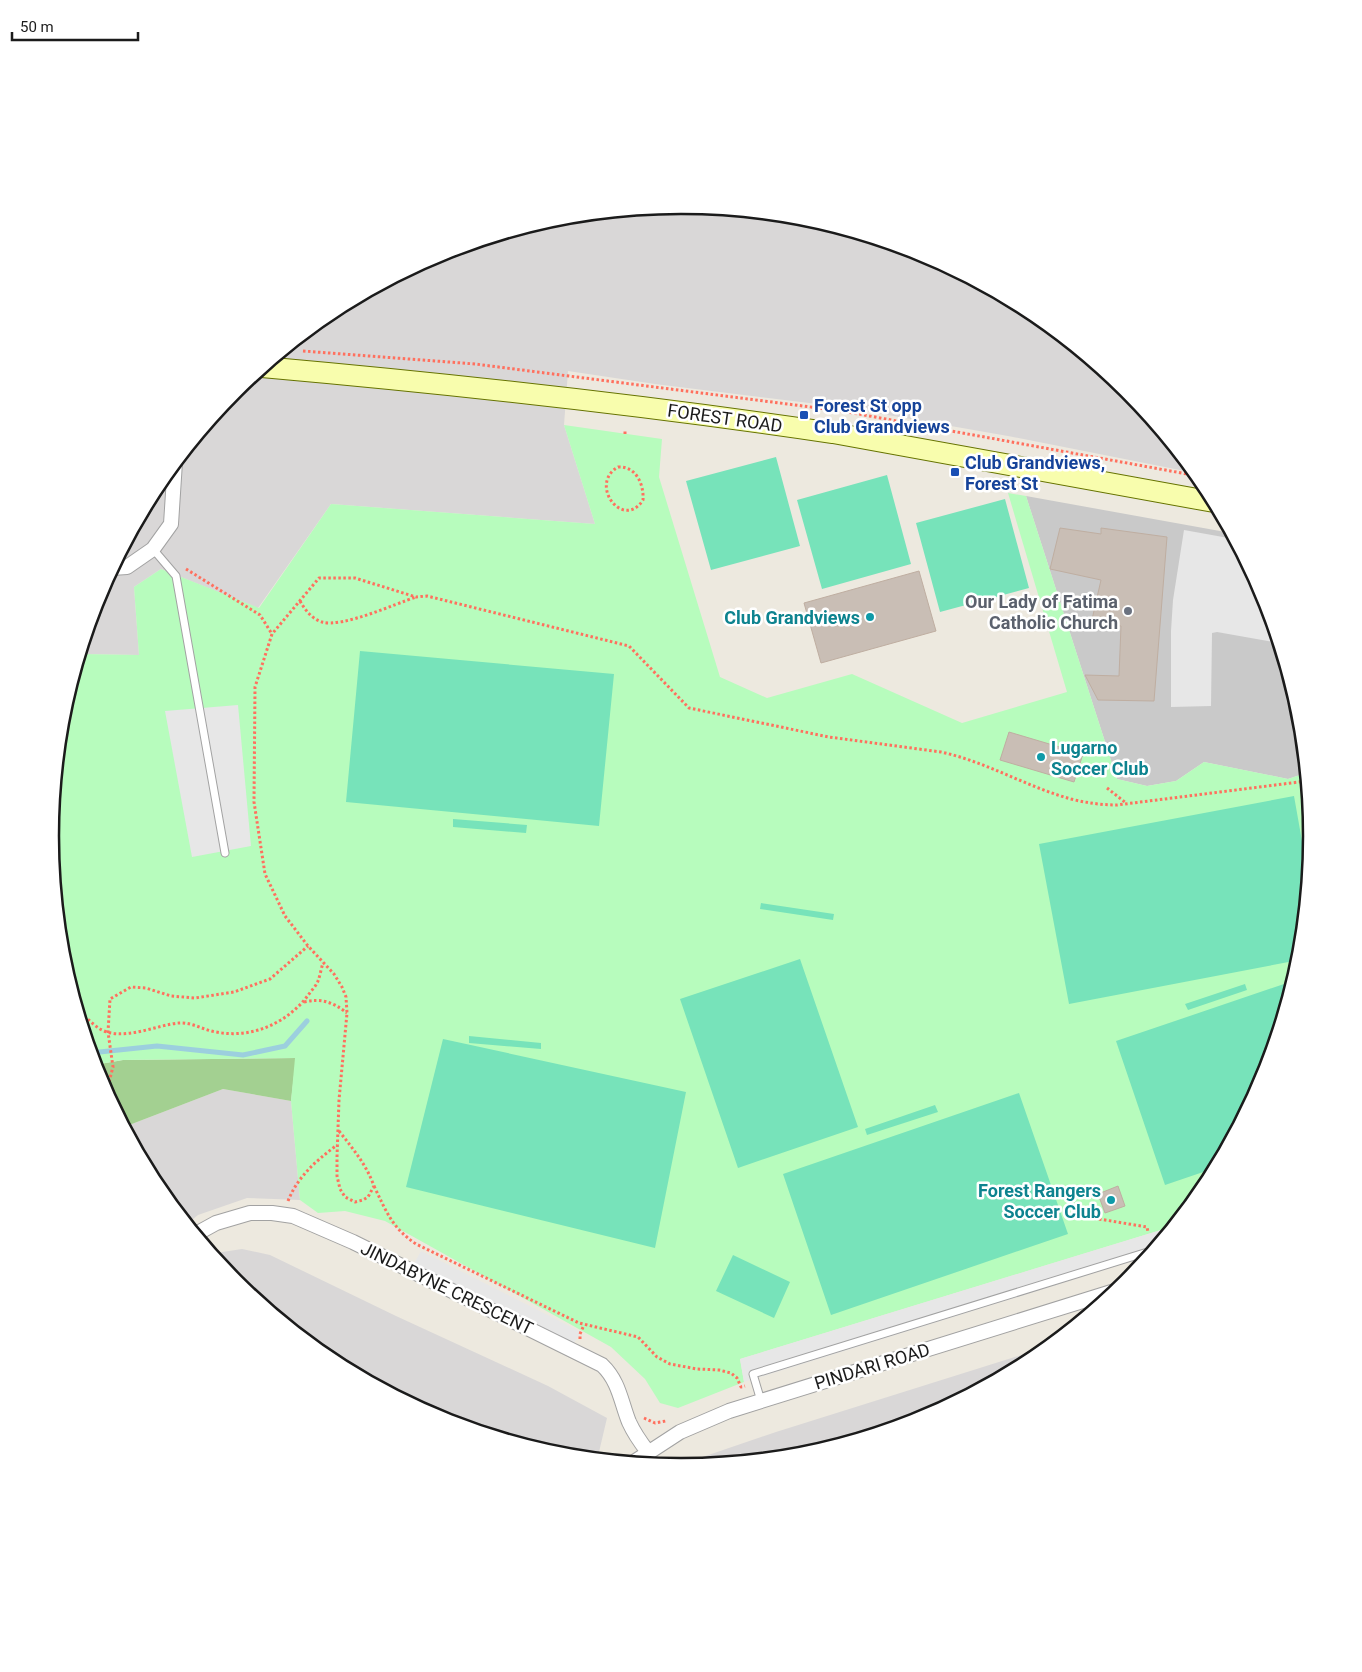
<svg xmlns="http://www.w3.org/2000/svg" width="1362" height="1672" font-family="Roboto,sans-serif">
  <rect width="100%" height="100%" fill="#ede9df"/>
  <path fill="#d9d7d7" d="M681 205 804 217 923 253 1032 312 1127 390 1195 473 1008 436 842 407 655 384 568 371 564 425 595 524 331 504 258 608 161 569 134 587 139 655 80 654 98 594 157 485 235 390 331 311 440 253 558 217Z
    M223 1089 291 1101 300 1200 247 1198 198 1215 187 1224 156 1186 124 1127Z
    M242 1249 270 1255 396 1316 548 1386 607 1418 599 1452 594 1458 558 1455 439 1419 330 1360 235 1282 213 1255 216 1253Z
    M1050 1346 1031 1361 922 1419 804 1455 683 1467 688 1462 776 1432Z"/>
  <path fill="#c9c9c9" d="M1026 496 1231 533 1264 595 1300 713 1306 773 1288 779 1204 762 1176 781 1147 786 1117 779Z"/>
  <path fill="#a3d091" d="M296 1058 291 1101 223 1089 124 1127 98 1077 94 1065 123 1060Z"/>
  <path fill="#b7fcbd" d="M564 425 662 439 659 477 720 677 767 698 852 674 962 723 1067 692 1008 493 1026 496 1117 779 1147 786 1176 781 1204 762 1288 779 1306 773 1312 836 1300 959 1264 1078 1205 1187 1174 1226 740 1359 744 1382 678 1408 660 1403 645 1379 611 1347 385 1221 345 1211 318 1213 300 1200 291 1101 295 1058 123 1060 94 1065 62 959 50 836 62 713 80 654 139 655 134 587 161 569 259 608 331 504 595 524Z"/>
  <path fill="#77e3ba" d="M776 457 800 546 711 570 686 481Z
    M887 475 911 564 822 589 797 500Z
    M1005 499 1029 588 940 612 916 523Z
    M360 651 614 674 599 826 346 802Z
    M1294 796 1308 875 1299 960 1069 1004 1039 844Z
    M453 819 527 825 526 833 453 827Z
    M761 903 834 914 833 920 760 909Z
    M800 959 858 1127 738 1168 680 999Z
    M1293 981 1264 1078 1215 1168 1165 1185 1116 1041Z
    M1245 984 1247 990 1188 1010 1185 1004Z
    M469 1036 541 1043V1049L469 1043Z
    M443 1039 686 1092 655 1248 406 1187Z
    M1019 1093 1068 1234 831 1315 783 1174Z
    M935 1105 938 1112 867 1135 865 1129Z
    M733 1255 790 1282 774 1318 716 1291Z"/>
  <path fill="#e7e7e7" d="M1184 530 1234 539 1264 595 1279 643 1217 632 1212 633 1211 706 1171 707V631L1173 600Z
    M238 705 251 846 192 857 165 711Z
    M1174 1226 1149 1256 744 1382 740 1359Z
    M421 1251 581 1332 570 1349 410 1271Z"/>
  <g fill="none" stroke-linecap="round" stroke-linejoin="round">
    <path stroke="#9ccfde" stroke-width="5" d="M90 1053 157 1046 243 1055 285 1046 307 1021"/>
  </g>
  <path fill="#c9beb5" stroke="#bfaea1" d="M1060 528 1101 534V528L1167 537 1154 701 1098 700 1085 675 1119 676 1121 626 1091 624 1101 580 1050 569Z
    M919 571 936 631 821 663 804 603Z
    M1009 732 1083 754 1074 782 1000 760Z
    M1118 1186 1125 1206 1105 1213 1098 1194Z"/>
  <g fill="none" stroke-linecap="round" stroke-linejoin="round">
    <defs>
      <path id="lane" d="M153 549 176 576 225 853
        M761 1401 753 1374 1154 1250"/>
      <path id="street" d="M112 568 127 567 153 549 171 524 175 462
        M196 1234 216 1223 250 1213H272L293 1216 353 1242 602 1365C619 1381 621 1402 629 1422 634 1433 641 1443 648 1452
        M634 1462 680 1432 729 1411 1118 1290"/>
      <path id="secondary" d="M262 367C453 384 644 405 833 433L1214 502"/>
    </defs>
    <use href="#lane" stroke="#a2a2a2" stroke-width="9"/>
    <use href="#street" stroke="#a2a2a2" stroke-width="16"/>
    <use href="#secondary" stroke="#667300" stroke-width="22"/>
    <path stroke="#ff705e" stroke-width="3" stroke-dasharray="2.5 2.5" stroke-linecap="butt" d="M303 351 475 364 842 411 1198 476
      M625 434V429
      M618 467C636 466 644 484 643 500 623 531 588 484 618 467Z
      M186 569 260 615 272 634
      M300 601C305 610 312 619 322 622 342 628 395 604 416 597
      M1107 788 1126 803
      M304 1002C321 998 333 1002 347 1013
      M77 1009C84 1015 92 1024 100 1029 122 1042 156 1025 179 1023 192 1022 203 1030 216 1032 252 1039 288 1023 309 994 312 990 316 986 318 981 320 976 321 969 323 963
      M109 1082 113 1067 108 1032 110 999 131 987 146 988 171 996 195 998 234 992 270 979 308 946
      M339 1131C353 1149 366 1164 374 1186L368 1197 363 1200 355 1202 345 1197 340 1189 337 1176V1157L339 1100 347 1013 346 997 342 987 334 974 308 946 285 916 265 874 254 802 255 687 272 634 319 578H355L416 597 427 596 629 646 689 708 829 737 941 752C987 762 1027 787 1071 799 1087 803 1102 805 1117 805L1307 781
      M374 1186C386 1211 392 1228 416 1244L579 1323 638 1337 657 1357 670 1364 697 1369 719 1370 731 1373 737 1378 741 1387 745 1386
      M288 1201C298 1176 316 1161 337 1145
      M1099 1219 1147 1227 1148 1232
      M580 1339V1334L584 1325
      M644 1418 655 1423 666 1421"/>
    <use href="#lane" stroke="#fff" stroke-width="7"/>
    <use href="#street" stroke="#fff" stroke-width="14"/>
    <use href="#secondary" stroke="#f8fdad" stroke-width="20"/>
  </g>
  <g fill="#1a4fb4" stroke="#fff" stroke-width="2">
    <rect x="799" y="410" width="10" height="10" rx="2.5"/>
    <rect x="950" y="467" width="10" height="10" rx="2.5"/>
  </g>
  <circle fill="#6b7280" stroke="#fff" stroke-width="2" cx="1128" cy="611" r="5"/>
  <g fill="#0f9aa8" stroke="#fff" stroke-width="2">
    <circle cx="870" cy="617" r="5"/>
    <circle cx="1041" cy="757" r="5"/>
    <circle cx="1111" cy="1200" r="5"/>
  </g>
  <g text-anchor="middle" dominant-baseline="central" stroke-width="5" stroke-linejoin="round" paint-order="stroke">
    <g font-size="18" font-weight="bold" fill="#164399" stroke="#fff" text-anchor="start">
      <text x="814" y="405">Forest St opp<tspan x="814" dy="21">Club Grandviews</tspan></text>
      <text x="965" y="462">Club Grandviews,<tspan x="965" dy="21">Forest St</tspan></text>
    </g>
    <g font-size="18" fill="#1b1b1b" stroke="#fff">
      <text transform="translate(725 418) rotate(8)">FOREST ROAD</text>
      <text transform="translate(447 1288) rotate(26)">JINDABYNE CRESCENT</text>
      <text transform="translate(872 1366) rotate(-17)">PINDARI ROAD</text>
    </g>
    <g font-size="18" font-weight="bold" fill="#5b616d" stroke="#fff" text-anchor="end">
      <text x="1118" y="601">Our Lady of Fatima<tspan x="1118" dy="21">Catholic Church</tspan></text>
    </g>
    <g font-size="18" font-weight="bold" fill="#0d838f" stroke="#fff" text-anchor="end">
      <text x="860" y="617">Club Grandviews</text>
      <text x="1051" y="747" text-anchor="start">Lugarno<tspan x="1051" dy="21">Soccer Club</tspan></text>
      <text x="1101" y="1190">Forest Rangers<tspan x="1101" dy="21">Soccer Club</tspan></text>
    </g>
  </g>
  <path d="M0 0H1362V1672H0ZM59 836a622 622 0 1 1 1244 0a622 622 0 1 1-1244 0Z" fill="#fff" fill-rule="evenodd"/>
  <path fill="none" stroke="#1b1b1b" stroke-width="2.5" d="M59 836a622 622 0 1 1 1244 0a622 622 0 1 1-1244 0Z"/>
  <path d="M12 32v8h126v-8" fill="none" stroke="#1b1b1b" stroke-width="2.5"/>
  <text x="20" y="32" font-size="15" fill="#1b1b1b" stroke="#ffffff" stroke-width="4" paint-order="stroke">50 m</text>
</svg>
